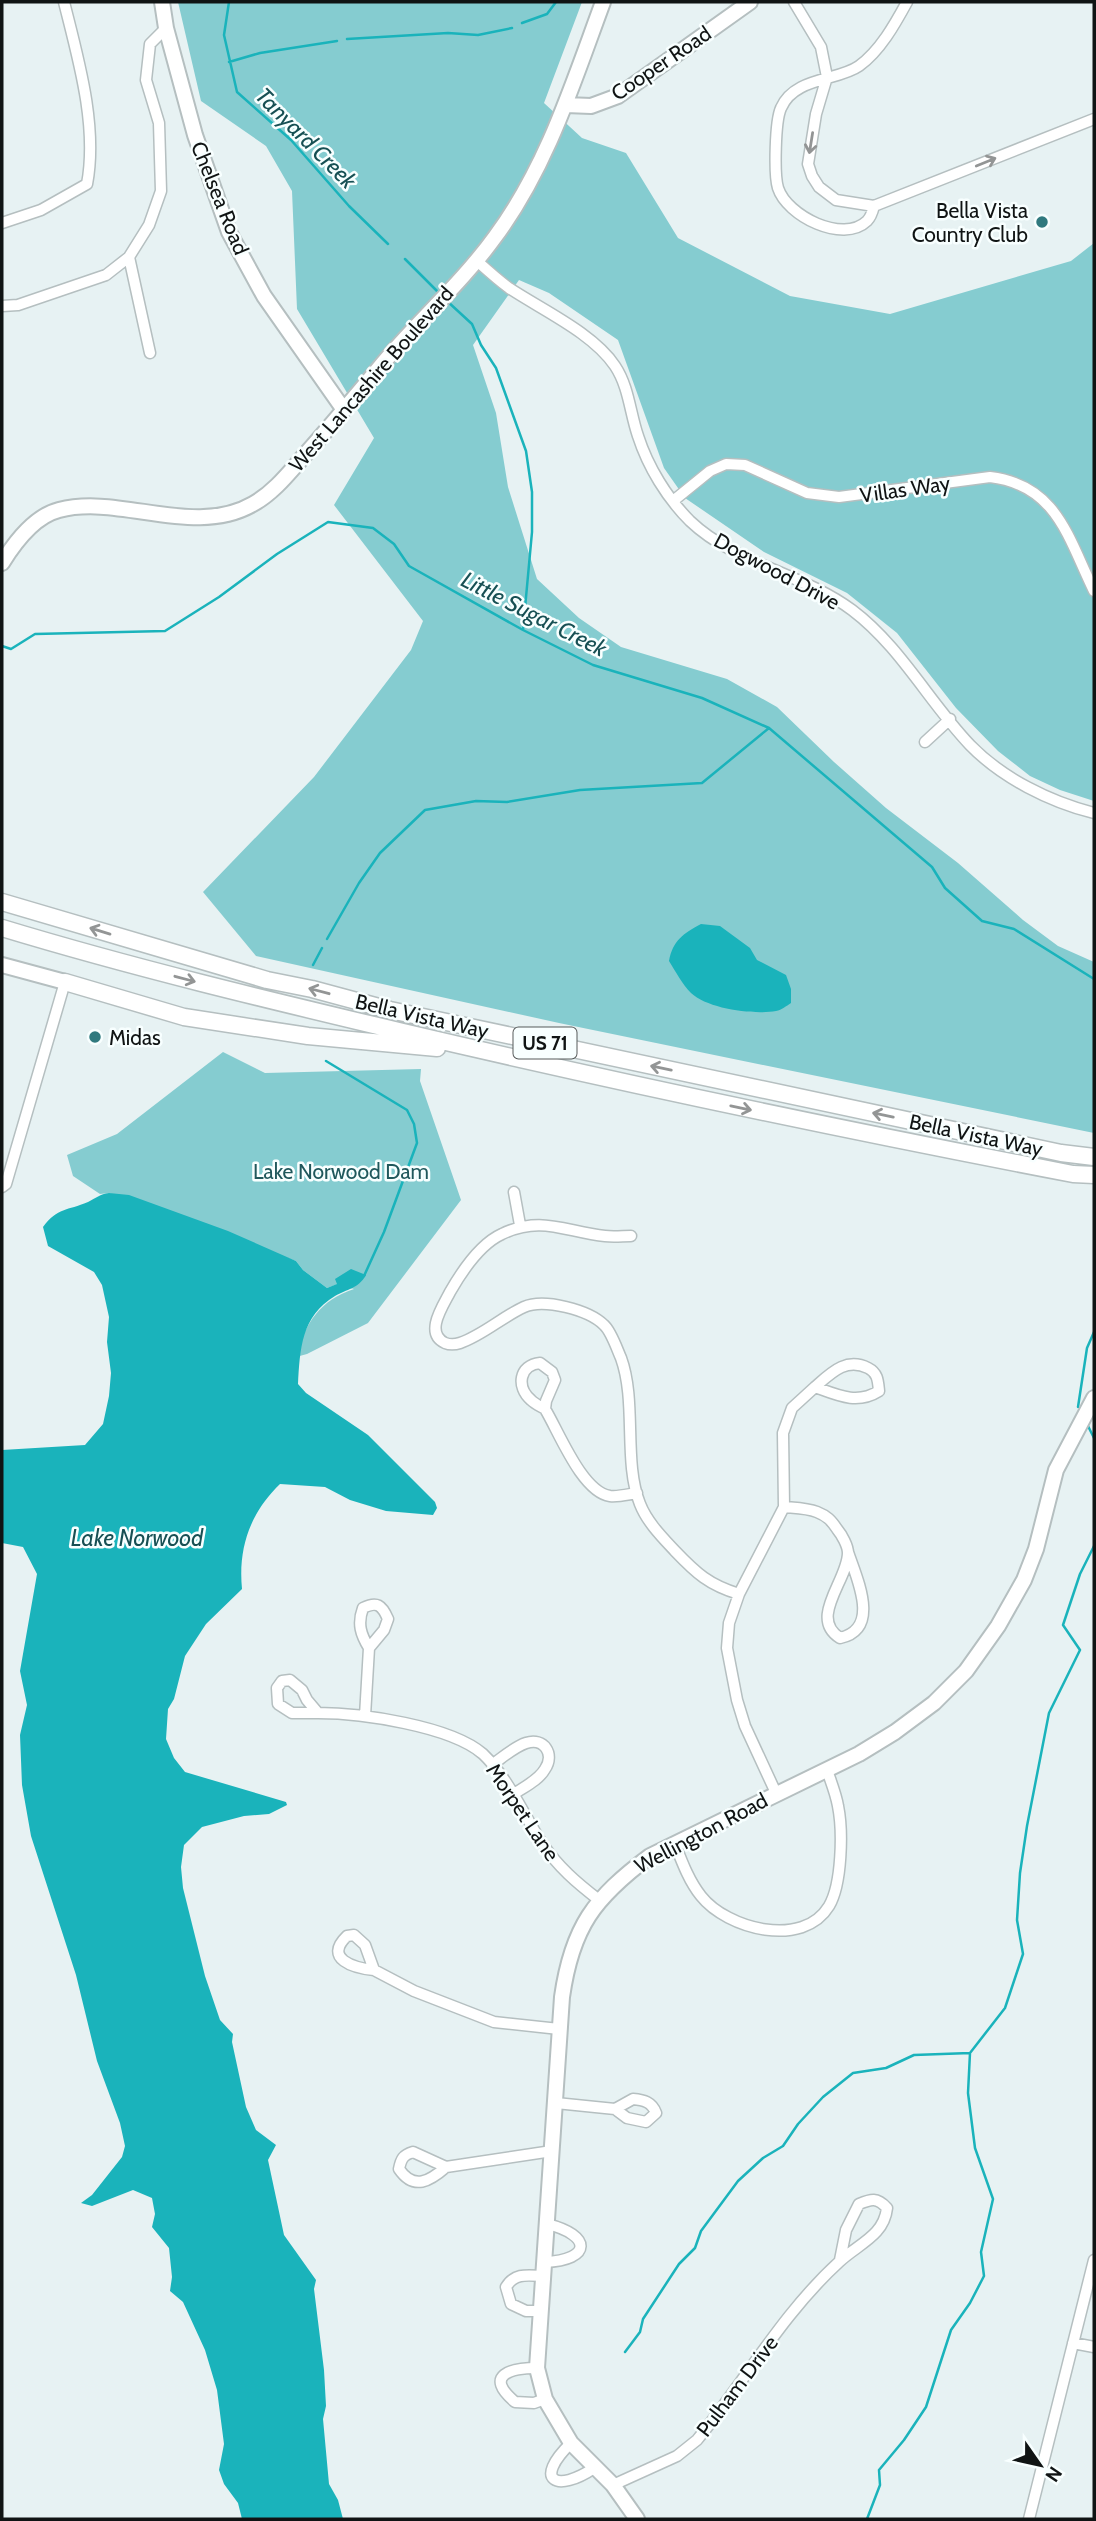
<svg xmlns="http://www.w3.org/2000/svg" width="1096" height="2521" font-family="Cabin,sans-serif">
  <rect width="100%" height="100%" fill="#e7f2f3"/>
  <path fill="#85ccd0" d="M178 2H582L544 103 582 138 626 153 678 238 790 296 890 314 1071 261 1094 243V801L1060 790 1030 776 998 751 956 708 897 633 847 593 764 552 685 498 664 468 618 340 549 293 519 280 473 345 496 413 508 487 537 579 579 618 621 647 727 679 777 707 834 762 886 808 958 863 1023 920 1058 946 1094 962V1133L559 1023 256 956 203 892 314 777 411 650 423 621 334 505 374 438 297 309 292 191 266 146 201 101Z
    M223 1052 265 1073 421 1069 420 1081 461 1200 368 1323 307 1354 296 1357C305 1323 320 1300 354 1289L338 1284 327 1288 303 1270 296 1261 109 1193 100 1194 73 1176 67 1155 117 1134Z"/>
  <path fill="#1ab3bb" d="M701 924 720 926 750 948 757 960 786 975 791 989V1003C786 1006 782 1010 776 1011 754 1015 708 1009 691 993 682 984 676 972 669 961 673 940 683 934 701 924Z
    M109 1193 129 1195 228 1231 296 1261 303 1270 327 1288 337 1284 335 1279 351 1269 366 1275C358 1289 347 1289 335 1296 301 1316 300 1350 298 1384L306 1393 368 1435 435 1502 437 1508 433 1515 386 1511 350 1500 325 1487 280 1484C250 1513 238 1548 242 1589L206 1624 185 1656 174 1699 168 1709 166 1739 174 1758 185 1772 286 1802 287 1805 269 1814 244 1816 202 1827 184 1845 181 1867 183 1888 205 1976 220 2020 233 2034 232 2042 246 2107 256 2130 276 2145 268 2160 284 2235 316 2280 314 2289 324 2370 326 2406 323 2419 329 2484 338 2500 343 2519H242L238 2503 224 2484 219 2470 224 2444 217 2390 205 2350 183 2302 170 2291 172 2277 169 2248 152 2227 155 2214 152 2198 133 2190 92 2206 81 2203 92 2195 122 2157 125 2146 120 2123 97 2061 76 1975 31 1836 22 1785 20 1735 27 1705 20 1671 37 1574 23 1547 2 1543V1450L85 1445 103 1424 109 1396 111 1373 107 1342 109 1317 102 1285 94 1272 48 1246 43 1227C58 1207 67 1211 88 1202 96 1198 100 1194 109 1193Z"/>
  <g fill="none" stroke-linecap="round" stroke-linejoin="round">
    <path stroke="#1ab3bb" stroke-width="2.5" d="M229 2 224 35 237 92 291 140 349 206 388 244
      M522 23 547 14 556 2
      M347 39 448 33 478 35 512 28
      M229 62 260 53 337 41
      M405 259 440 294
      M447 301 472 324 481 345 496 368 526 451 532 492V532L523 630
      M2 646 11 649 35 634 165 631 219 597 277 554 328 522 373 528 394 544 409 566 523 630 593 665 702 698 769 728 932 867 945 888 982 921 1014 929 1094 979
      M327 939 359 883 380 853 425 810 476 801 507 802 580 790 702 783 769 728
      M313 965 322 948
      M326 1061 407 1110 414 1124 417 1143 384 1232 364 1276
      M1078 1407 1087 1348 1094 1332
      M1088 1426 1094 1438
      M625 2352 640 2332 643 2319 679 2264 695 2248 701 2231 738 2181 763 2158 783 2146 798 2124 823 2097 853 2073 886 2068 914 2055 970 2053
      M867 2519 880 2485 879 2470 904 2440 926 2407 951 2330 970 2303 984 2276 981 2252 993 2199 975 2148 968 2093 970 2053 1005 2008 1023 1954 1017 1920 1020 1873 1027 1826 1049 1713 1080 1650 1063 1625 1080 1574 1094 1546"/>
    <defs>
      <path id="street" d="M794 2 821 47 827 77 816 114 808 164 812 176 819 187 836 200 874 206 1094 119
        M874 206C873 210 870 218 867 221 843 244 787 216 778 188 774 175 775 121 781 108 794 77 838 81 859 66 880 51 895 24 907 2
        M2 223 41 210 87 184C98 126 78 58 64 2
        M129 257 150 353
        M477 261C487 270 498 280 509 288 542 310 593 333 615 366 629 387 630 413 638 436 648 467 667 498 690 521 735 564 802 573 852 610 900 646 929 702 970 745 1002 778 1050 802 1094 813
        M2 306 18 305 106 275 129 257 149 225 161 191 159 123 146 80 150 44 166 28
        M673 501 710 471 726 464 745 465 807 493 839 497 990 477C1057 485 1068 538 1094 591
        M925 742 950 719
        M2 1187 6 1184 65 982
        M514 1192 520 1225
        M631 1236C623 1236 613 1237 605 1236 566 1232 541 1215 502 1234 480 1244 462 1271 450 1292 443 1306 424 1333 445 1343 450 1345 454 1345 460 1343 483 1335 502 1317 524 1307 544 1298 589 1310 604 1325 611 1331 617 1349 621 1358 637 1402 623 1462 640 1504 647 1522 662 1537 675 1551 696 1573 709 1585 739 1594
        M545 1409C540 1406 535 1404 531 1400 516 1387 519 1365 540 1363L552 1372 555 1380 546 1401 545 1409C559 1432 582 1492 610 1496 619 1497 629 1494 637 1493
        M784 1507C795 1508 807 1508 817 1512 827 1516 831 1520 837 1529 842 1535 848 1546 848 1553 848 1580 808 1618 840 1638 881 1629 857 1579 848 1552
        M318 1713H292L278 1704 277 1688 282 1681 290 1680 302 1690 307 1700 318 1713C361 1713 451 1726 483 1754 509 1779 523 1814 542 1843 558 1867 577 1883 599 1900
        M365 1716 369 1648 384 1630 388 1619C382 1605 377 1601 363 1608 357 1624 361 1635 369 1648
        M492 1765C503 1757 514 1747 526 1743 544 1737 555 1754 545 1769 539 1780 524 1787 514 1794
        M776 1793 745 1726 737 1700 727 1648 729 1623 739 1594 784 1507 783 1433 792 1408 815 1387C837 1395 857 1405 879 1391 878 1381 878 1373 868 1368 846 1357 831 1373 815 1387
        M675 1844C682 1862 689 1881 701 1896 727 1929 803 1949 829 1906 842 1884 843 1831 838 1806 836 1794 831 1782 827 1770
        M374 1970C354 1968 323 1959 347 1936L354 1935 365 1945 374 1970 414 1991 494 2022 559 2029
        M556 2103 615 2109 627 2118 646 2122 656 2113C652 2102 644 2100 633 2099L615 2109
        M446 2167C430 2181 414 2191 399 2169 401 2159 403 2155 413 2152L446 2167 552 2151
        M545 2262C592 2260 592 2235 547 2224
        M540 2311H526L511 2304 506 2287C514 2273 527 2275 542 2276
        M1073 2343 1094 2347
        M537 2368C511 2368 483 2375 515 2402L534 2403 545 2399
        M571 2443C532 2481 557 2493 594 2468
        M613 2485 677 2456 697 2440C745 2381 783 2313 839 2262 858 2244 884 2236 887 2208 877 2197 871 2199 859 2204L846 2230 840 2260
        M1029 2519 1094 2260"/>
      <path id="secondary" d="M162 2 166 28 195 135 229 232 264 296 344 410
        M566 105 591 106 618 96 750 2
        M2 563C15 542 35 516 59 510 120 494 194 538 253 504 273 493 288 474 303 457 329 428 354 398 379 368 416 323 461 284 495 237 547 167 573 83 603 2
        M2 965 65 982
        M637 2519 613 2485 571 2443 545 2399 537 2368 562 1997C572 1927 594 1898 650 1856L859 1754 895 1732 934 1703 966 1671 998 1626 1024 1580 1036 1549 1056 1470 1094 1398"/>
      <path id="primary" d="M2 902 267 980 312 989 390 1010 1061 1153 1094 1157
        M2 928C134 968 268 1000 403 1032 625 1084 849 1131 1073 1174L1094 1175
        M65 982 184 1017 308 1036 437 1048"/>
    </defs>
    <use href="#street" stroke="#b5bfc0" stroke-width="13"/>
    <use href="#secondary" stroke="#b5bfc0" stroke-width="18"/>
    <use href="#primary" stroke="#b5bfc0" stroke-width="19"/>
    <use href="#street" stroke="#fff" stroke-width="10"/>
    <use href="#secondary" stroke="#fff" stroke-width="14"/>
    <use href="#primary" stroke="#fff" stroke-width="16"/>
  </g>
  <defs><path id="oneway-shaft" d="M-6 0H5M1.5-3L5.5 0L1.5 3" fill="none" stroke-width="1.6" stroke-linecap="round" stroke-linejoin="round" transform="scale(1.75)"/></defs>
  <g stroke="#939595">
    <use href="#oneway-shaft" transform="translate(811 143) rotate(99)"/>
    <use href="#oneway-shaft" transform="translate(986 162) rotate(-22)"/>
    <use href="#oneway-shaft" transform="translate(100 931) rotate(-163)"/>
    <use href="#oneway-shaft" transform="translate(185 979) rotate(15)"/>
    <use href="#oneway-shaft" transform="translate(319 991) rotate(-165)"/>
    <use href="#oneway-shaft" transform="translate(661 1068) rotate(-168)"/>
    <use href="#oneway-shaft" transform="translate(741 1108) rotate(12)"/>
    <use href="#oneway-shaft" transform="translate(883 1115) rotate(-168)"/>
  </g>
  <g fill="#30797e" stroke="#f8ffff" stroke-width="2.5">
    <circle cx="1042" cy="222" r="7"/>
    <circle cx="95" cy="1037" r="7"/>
  </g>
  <g text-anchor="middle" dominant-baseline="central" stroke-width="5" stroke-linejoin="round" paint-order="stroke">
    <rect fill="#f8ffff" stroke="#565a5a" stroke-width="2" x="513.5" y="1027.5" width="63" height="31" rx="5"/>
    <g font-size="19" font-weight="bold" fill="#101414">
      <text x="545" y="1043">US 71</text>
    </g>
    <g font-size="21" fill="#101414" stroke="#f8ffff">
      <text transform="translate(661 63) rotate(-34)">Cooper Road</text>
      <text transform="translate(220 198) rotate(68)">Chelsea Road</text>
      <text transform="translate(371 379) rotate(-49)">West Lancashire Boulevard</text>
      <text transform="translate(905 489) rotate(-8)">Villas Way</text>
      <text transform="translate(777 571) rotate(28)">Dogwood Drive</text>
      <text transform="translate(422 1016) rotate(13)">Bella Vista Way</text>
      <text transform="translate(976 1135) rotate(12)">Bella Vista Way</text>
      <text transform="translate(523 1812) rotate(56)">Morpet Lane</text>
      <text transform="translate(701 1833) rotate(-28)">Wellington Road</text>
      <text transform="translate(737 2386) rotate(-53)">Pulham Drive</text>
    </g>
    <g font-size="21" fill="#101414" stroke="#f8ffff" text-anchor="end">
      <text x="1028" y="210">Bella Vista<tspan x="1028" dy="24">Country Club</tspan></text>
      <text x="109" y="1037" text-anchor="start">Midas</text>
    </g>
    <g font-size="21" fill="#20585c" stroke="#f8ffff">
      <text x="341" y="1171">Lake Norwood Dam</text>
    </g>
    <g font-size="23" font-style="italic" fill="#175054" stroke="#f8ffff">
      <text transform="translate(306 138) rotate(45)">Tanyard Creek</text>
      <text transform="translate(534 614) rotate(27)">Little Sugar Creek</text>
      <text x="137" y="1538">Lake Norwood</text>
    </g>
  </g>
  <rect width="1096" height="2521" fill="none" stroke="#101414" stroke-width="7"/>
  <g transform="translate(1040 2465) rotate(124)" stroke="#f8ffff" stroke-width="5" paint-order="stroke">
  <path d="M0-5L12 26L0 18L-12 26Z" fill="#101414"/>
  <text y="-10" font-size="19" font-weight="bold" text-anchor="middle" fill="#101414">N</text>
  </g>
</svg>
